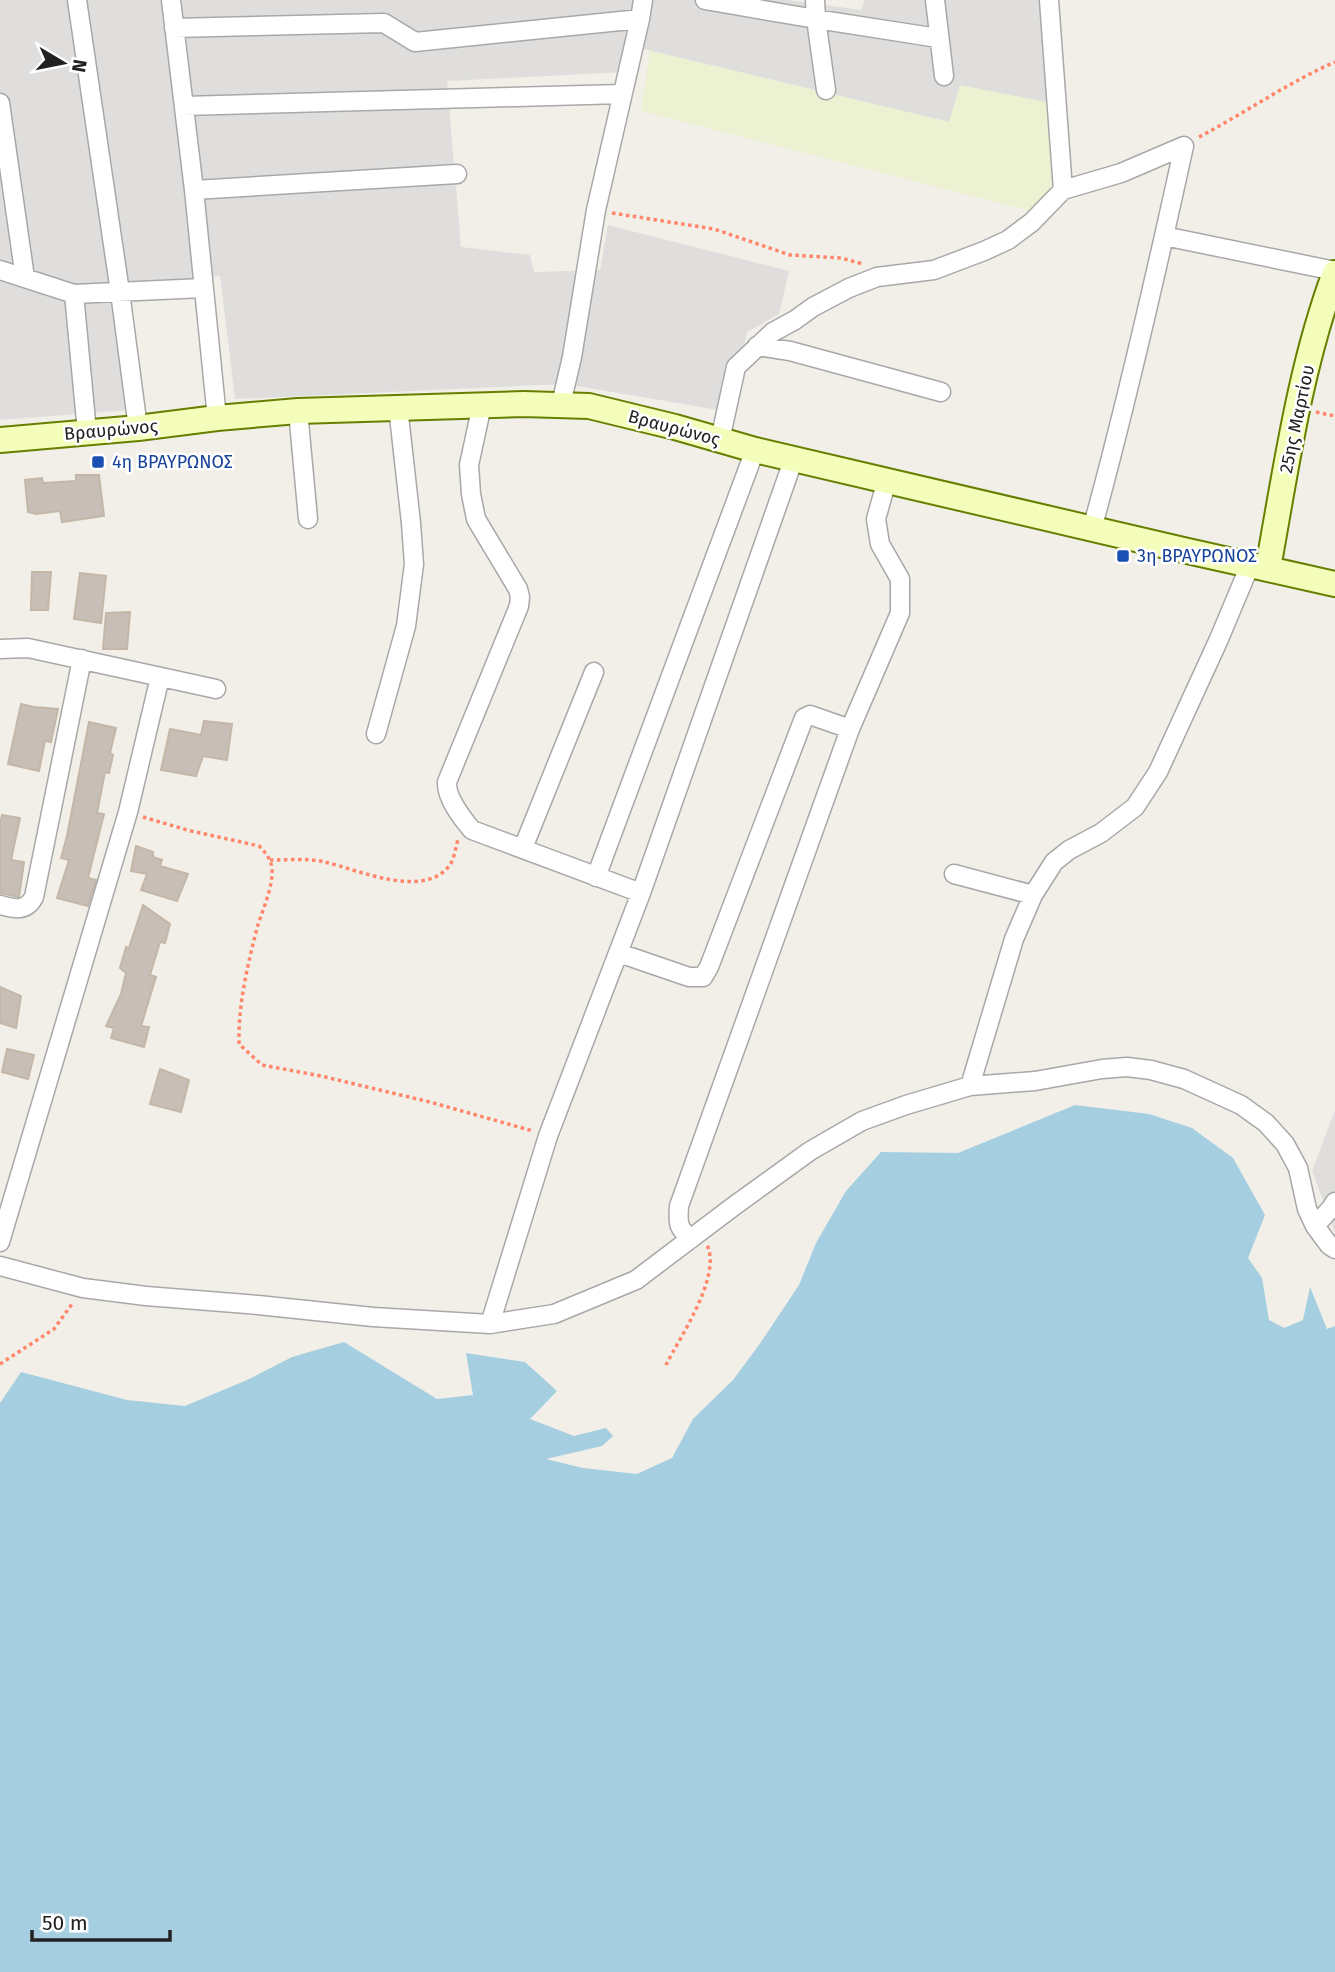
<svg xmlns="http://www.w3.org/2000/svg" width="1335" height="1972" font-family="'Fira Sans',sans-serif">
  <rect width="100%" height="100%" fill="#f1efe7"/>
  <path fill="#dfdedd" d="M0 0H789L861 10 865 0H1043L1051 103 949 122 631 46 625 72 447 81 461 247 530 255 534 272 600 270 608 225 789 271 779 314 747 332 730 412 565 384 235 399 220 276 127 288 142 409 0 420Z
    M1335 1110V1233L1312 1171Z"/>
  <path fill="#ecf1d2" d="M650 51 949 122 960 85 1051 103 1061 191 1035 212 641 111Z"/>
  <path fill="#a5cee1" d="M1075 1105 1149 1114 1192 1128 1233 1158 1265 1215 1248 1258 1262 1278 1269 1320 1284 1328 1303 1320 1310 1287 1327 1329 1335 1326V1972H0V1403L21 1372 127 1400 185 1406 247 1380 292 1357 344 1342 437 1399 473 1395 466 1353 525 1362 557 1391 530 1419 574 1436 606 1428 613 1436 602 1446 546 1459 583 1468 637 1474 672 1458 693 1419 733 1380 759 1345 799 1285 816 1243 846 1191 881 1152 958 1153Z"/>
  <path fill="#c7beb6" stroke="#c4b7a8" stroke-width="2" d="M76 475H99L104 516 62 522 60 511 36 514 28 512 25 480 42 478 43 483 76 481Z
    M32 572H51L48 610H31Z
    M80 573 106 576 101 623 74 619Z
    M130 612 127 649H103L106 613Z
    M21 704 34 707 58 709 51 742 45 741 39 771 8 764Z
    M204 721 232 724 227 760 203 756 196 776 161 770 170 729 201 735Z
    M89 722 116 728 110 753 113 755 109 773 105 772 97 813 104 814 88 878 96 880 88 906 57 898 69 860 61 858 67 836Z
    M2 815 20 818 11 860 24 862 19 897 0 893V824Z
    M136 846 153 852V857L162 860 160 866 188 874 177 901 141 890 147 874 131 871Z
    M143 905 170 924 165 943 160 942 150 975 156 977 141 1026 149 1027 144 1047 111 1038 114 1028 106 1026 121 994 126 973 120 968 126 947 129 948Z
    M0 987 21 996 16 1028 0 1023Z
    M7 1049 34 1055 28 1079 2 1072Z
    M160 1069 189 1080 181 1112 150 1104Z"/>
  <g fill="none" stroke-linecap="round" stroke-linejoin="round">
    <defs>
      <path id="street" d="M77 0 120 292 138 428
        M171 0 194 190 217 418
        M705 0 816 19 938 38
        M815 0 816 19 826 90
        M935 0 944 76
        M1049 0 1063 190
        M174 28 384 23 415 42 640 19
        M0 103 25 278
        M184 106 622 94
        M194 190 457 174
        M1164 236 1335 271
        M0 270 74 294 203 288
        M74 294 87 432
        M757 346 790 351 941 392
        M561 404 572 357 596 210 640 19 643 0
        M482 405 469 465 471 494 476 519 518 589 520 597 519 606 447 782C446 798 462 818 472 830L641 893
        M298 411 308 519
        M720 440 736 367 773 332 795 320 813 307 849 288 877 277 934 270 984 251 1008 240 1032 222 1063 190 1121 173 1184 146C1156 274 1127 402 1092 529
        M0 649 28 648 216 689
        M376 734 406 626 414 564 411 523 398 407
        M523 848 594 672
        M954 874 1033 895
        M596 877 755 450
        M0 905C15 909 26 912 34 897L82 659
        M619 953 689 977H703L709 967 804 718 810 715 850 729
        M970 1086 1014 939 1033 895 1054 862 1069 850 1101 833 1135 807 1158 772 1219 639 1250 565
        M1315 1226 1332 1207 1335 1202
        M691 1239C677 1227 678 1223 679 1206L850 729 900 613V579L880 544 876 519 887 480
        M0 1242 128 812 160 677
        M0 1266 83 1288 146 1296 258 1305 373 1317 490 1324 554 1314 636 1280 734 1206 810 1151 862 1121 906 1105 970 1086 1035 1081 1102 1069 1127 1067 1151 1070 1184 1079 1241 1105 1266 1123 1285 1144 1298 1168 1307 1209 1315 1226 1329 1245 1335 1249
        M490 1324 548 1136 641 893 794 458"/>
      <path id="secondary" d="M0 440 138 428 217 418 298 411 523 404 589 406 675 427 755 450 1183 550 1335 584
        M1268 568C1286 469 1300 367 1335 273"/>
    </defs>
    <use href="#street" stroke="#a8a8a8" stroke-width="21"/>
    <use href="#secondary" stroke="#677f00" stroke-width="28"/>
    <path stroke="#ff866a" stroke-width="3.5" stroke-dasharray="3.5 3.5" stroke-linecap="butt" d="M1199 137C1245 113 1287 83 1335 62
      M612 213 714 229 790 255 841 258 863 264
      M1316 412 1335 416
      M143 817 187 830 259 846C266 853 271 859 272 869 273 890 261 912 256 932 247 968 238 1006 239 1044L262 1065 321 1076 430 1102 533 1131
      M270 860C288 860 308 858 325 862 359 870 424 900 450 865 454 859 456 847 458 839
      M0 1364 54 1329 72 1304
      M666 1365C680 1337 722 1276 707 1245"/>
    <use href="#street" stroke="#fff" stroke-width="18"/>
    <use href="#secondary" stroke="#f4fdb9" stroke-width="24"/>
  </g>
  <g fill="#1a4fb4" stroke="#fff" stroke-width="2.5">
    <rect x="91" y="455" width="14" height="14" rx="3.5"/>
    <rect x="1116" y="549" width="14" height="14" rx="3.5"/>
  </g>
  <g text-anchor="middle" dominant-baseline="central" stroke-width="5" stroke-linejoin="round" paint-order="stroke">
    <g font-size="18" fill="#212121" stroke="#fff">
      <text transform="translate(1297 419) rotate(-78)">25ης Μαρτίου</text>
      <text transform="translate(674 428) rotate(15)">Βραυρώνος</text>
      <text transform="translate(111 430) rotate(-5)">Βραυρώνος</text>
    </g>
    <g font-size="18" fill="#164399" stroke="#fff" text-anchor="start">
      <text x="112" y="462">4η ΒΡΑΥΡΩΝΟΣ</text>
      <text x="1137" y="556">3η ΒΡΑΥΡΩΝΟΣ</text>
    </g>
  </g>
  <g transform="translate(63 63) rotate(100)" stroke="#ffffff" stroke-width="5" paint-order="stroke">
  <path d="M0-5L12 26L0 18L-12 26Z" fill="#212121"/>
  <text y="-10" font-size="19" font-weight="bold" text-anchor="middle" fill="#212121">N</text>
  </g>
  <path d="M32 1930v10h138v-10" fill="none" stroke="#212121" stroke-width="3.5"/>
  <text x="42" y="1930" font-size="21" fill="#212121" stroke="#ffffff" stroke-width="5" paint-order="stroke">50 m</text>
</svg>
